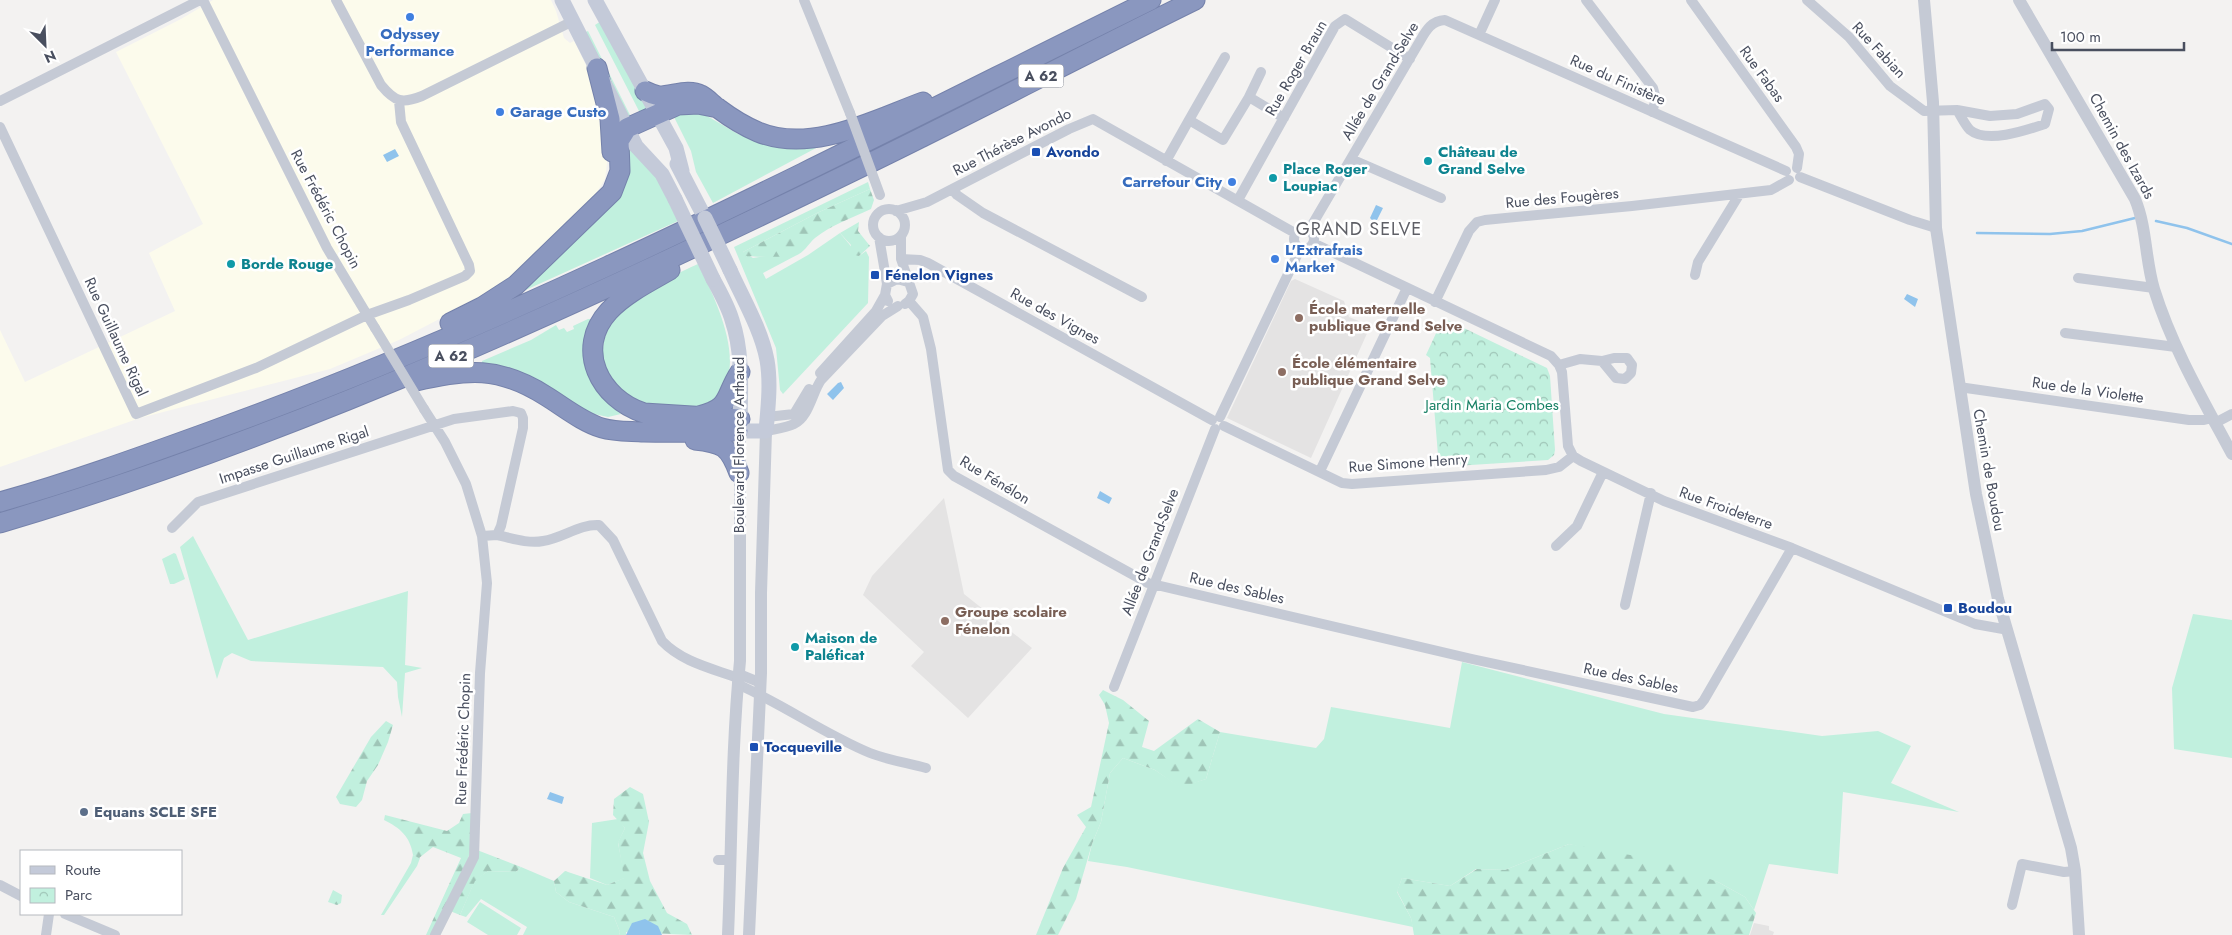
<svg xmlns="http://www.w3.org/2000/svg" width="2232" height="935" font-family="Jost,sans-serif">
  <defs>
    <pattern id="forest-firs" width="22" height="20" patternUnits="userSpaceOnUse" patternTransform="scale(1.25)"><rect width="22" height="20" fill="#c1f0de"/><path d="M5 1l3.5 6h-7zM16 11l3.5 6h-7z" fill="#9fc5b7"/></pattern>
    <pattern id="park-crowns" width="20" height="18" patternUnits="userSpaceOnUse" patternTransform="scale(1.25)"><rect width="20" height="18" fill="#c1f0de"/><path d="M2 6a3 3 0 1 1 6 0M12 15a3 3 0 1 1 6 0" fill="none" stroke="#9fc5b7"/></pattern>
  </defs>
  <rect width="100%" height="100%" fill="#f3f2f1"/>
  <path fill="#fcfbec" d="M213 0H551L556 11 564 38 570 43 574 41 601 96 607 163 605 179 590 203 497 289 399 340 330 369 140 418 0 467V330L25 382 175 311 149 253 203 224 116 52 181 19Z"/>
  <path fill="#e4e3e3" d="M1295 279 1344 301 1349 317 1366 324 1369 329 1311 458 1227 418 1291 281Z
    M944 498 964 594 1032 648 968 718 911 666 924 652 863 595 872 576Z
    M1754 923 1769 926V930L1774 932 1773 935H1750Z"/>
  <path fill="#c1f0de" d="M601 21 647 108 640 113 595 25Z
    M588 31 631 117 628 118 584 33Z
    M672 113H702L738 134 752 139 816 145 818 147 713 203 696 172 691 151Z
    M625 143 654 172 678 221 508 298 609 204Z
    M868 182 870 189 817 213 743 252 753 258 766 256H795L763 273 766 279 808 255 840 233 859 256 866 251 869 257 868 303 783 394 780 390 776 348 734 247Z
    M698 264C713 293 737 344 728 377 726 388 717 399 712 408 693 407 670 410 651 406 631 401 624 392 611 378 605 371 602 359 603 349 606 306 663 280 698 264Z
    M588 319H591L592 322 587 369 600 394 621 414 608 417 594 414 482 364V361L531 340 556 325 559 330 564 328 567 332 574 329 573 326Z
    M193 536 248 640 408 591 405 665 422 668 405 673 402 717 398 697 397 682 383 667 251 661 232 653 224 658 217 679 180 547Z
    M174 553 176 554 185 579 174 584H170L162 559Z
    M2193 614 2232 620V758L2174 749 2172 688Z
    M1462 662 1664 714 1822 736 1878 731 1911 746 1891 783 1959 812 1843 792 1838 874 1769 864 1754 910 1745 897 1718 882 1569 844 1505 870 1476 869 1450 886 1402 878 1397 892 1411 918 1413 927 1127 867 1088 861 1092 844 1101 822 1110 773 1123 758 1155 770 1180 787 1206 779 1220 732 1316 748 1324 739 1331 707 1450 728Z
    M618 819 625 828 618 843 625 878 607 885 590 878 592 823Z
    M413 855 420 858 417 866 384 915H381L411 863Z
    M521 867 554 881 556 892 569 902 614 917 620 932 619 935H523L527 927 481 899 466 917 460 915 475 880 488 871 516 872Z
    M480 902 521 928 517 935H488L467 922Z"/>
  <path fill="url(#forest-firs)" d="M870 189 874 200 871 209C852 218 831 225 815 238 808 244 804 253 795 256 790 257 749 257 745 256L743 252 817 213Z
    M859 222 858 231 870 246 859 256 850 254 851 245 840 233Z
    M1103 690 1123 700 1149 721 1142 747 1154 751 1198 719 1220 732 1206 779 1180 788 1155 770 1123 758 1110 773 1101 822 1092 844 1076 899 1058 935H1036L1063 868 1086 827 1077 815 1091 807 1109 723 1105 705 1099 695Z
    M386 721 393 725 388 742 378 765 367 781 362 800 356 807 340 804 336 797 371 737Z
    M630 787 643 794 649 822 643 853 650 881 667 913 687 924 692 935 626 932V935H619L620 932 614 917 569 902 556 892 554 881 565 871 607 885 624 878 618 842 625 828 613 815 614 799Z
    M472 813 471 848 468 859 431 935H426L461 858 433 847 419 858 413 855C410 836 400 828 384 820L385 815 447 831 459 823 463 814Z
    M1569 844 1658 860 1718 882 1745 897 1756 913 1749 935H1414L1411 918 1397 891 1402 878 1450 886 1477 869 1505 870Z
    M477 850 521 867 516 872 488 871 475 881 460 915 450 911Z
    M333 890 342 895 341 903 337 905 328 902Z"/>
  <path fill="url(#park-crowns)" d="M1443 318 1547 368 1550 376 1555 450 1554 455 1548 460 1439 467 1430 358 1426 355Z"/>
  <path fill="#8fc3ec" d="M395 149 399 156 387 162 383 155Z
    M1376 205 1383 208 1377 220 1373 221 1370 218Z
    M1907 294 1918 299 1915 307 1904 299Z
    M841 382 844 388 833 400 827 394 838 383Z
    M1100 491 1112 498 1109 504 1097 498Z
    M550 792 564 797 562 804 547 799Z
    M645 919 658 926 662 935H626L632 923Z"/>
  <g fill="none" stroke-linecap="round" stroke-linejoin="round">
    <path stroke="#8fc3ec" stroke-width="2.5" d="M2156 221 2187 228 2232 244
      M1977 233 2050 234 2082 231 2135 218"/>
    <defs>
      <path id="motorway" d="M597 68 610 119 612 152
        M645 91C649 93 654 95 659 96 673 96 688 88 701 95 707 98 713 105 719 109 731 118 744 126 758 132 811 154 874 120 923 102
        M670 270C649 282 625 294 609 311 574 349 600 399 644 413L740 419
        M450 323 482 307 516 285 612 192 620 171 619 141 627 128 678 105 698 104 718 108
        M416 381C467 369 499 366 546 396 564 407 582 422 602 428 615 432 630 431 644 432 675 433 707 432 738 431
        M699 416C732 408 724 396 740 372
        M695 440C723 443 729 446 739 473
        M0 502C71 482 140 457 209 432 535 315 841 153 1151 0
        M0 523C306 432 598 296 884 156 988 105 1091 51 1195 0"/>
    </defs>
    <use href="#motorway" stroke="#7582ab" stroke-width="21"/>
    <path stroke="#c5cad5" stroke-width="10" d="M203 0 327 248 375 328
      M336 0 381 85C395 102 402 104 422 96L573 21
      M804 0 850 113
      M1586 0 1653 88 1656 99 1652 112
      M1691 0 1796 147 1799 154 1797 168
      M1807 0 1849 37 1890 86 1924 111 1957 110 1990 116 2017 114 2045 104 2049 109 2045 124C2027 130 1987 144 1970 130 1965 125 1961 116 1957 110
      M1479 35 1495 0
      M1249 97 1261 72
      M0 101 200 0
      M1189 120 1225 57
      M0 127 136 414 256 368 367 315 409 300 465 276 470 271 469 265 401 122 399 101
      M1351 159 1441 198
      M1166 161 1189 120 1223 140 1249 97 1284 118
      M1800 177 1910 220 1936 228
      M952 189 957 195 983 213 1142 297
      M1238 200 1335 26 1345 19 1410 59
      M873 225a16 16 0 1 1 32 0a16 16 0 1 1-32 0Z
      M896 211 927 202 1069 129 1093 119 1295 233
      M1294 239a10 10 0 1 1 20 0a10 10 0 1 1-20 0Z
      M1309 230 1417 46C1425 33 1429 21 1445 20L1786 171
      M901 236V259L913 294 909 301 905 304
      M879 237 887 284
      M1313 243 1551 356 1559 365 1562 372 1568 446 1573 456 1581 461 1664 501 1792 548 1975 624 2003 629 2007 628
      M901 259 920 260 928 263 1212 420
      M1695 275 1698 262 1739 195
      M2078 278 2154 288
      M888 301 885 295 887 284 897 279 908 282
      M909 301 923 317 931 349 948 470 954 476 1148 583 1472 659 1693 707 1700 705 1704 700 1792 548
      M1435 302 1469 231 1477 222 1485 220 1632 206 1771 190 1789 180
      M2065 333 2176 347
      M1559 365 1580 359 1602 361 1616 378 1625 379 1631 373 1632 365 1627 358H1614L1602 361
      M820 373 876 311 885 295
      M1959 387 2189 420H2204L2212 418
      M424 409 445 442 466 484 482 536 487 583 480 673 474 857 435 935
      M767 417 794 414 809 389
      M1220 417 1300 249
      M2215 423 2232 414
      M1224 426 1342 483 1352 484 1546 470 1559 467 1573 456
      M766 431C775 429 786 428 794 424 809 417 812 393 821 380L882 316 898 306
      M1320 471 1407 288
      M172 528 198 502 454 419 513 411 521 413 523 418V428L501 526 497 535 482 536
      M497 535C511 538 528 544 543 541 563 538 579 524 599 525L613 540 662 641C682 662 711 668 738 678
      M1556 546 1577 526 1603 472
      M1625 605 1651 493
      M739 674 761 683
      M737 684C783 704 824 734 870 753 888 760 908 763 926 768
      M1114 687 1215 429
      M718 860H731
      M0 885 21 896
      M2012 905 2022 864 2064 872 2075 871
      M65 914 115 935
      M46 935 49 914"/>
    <path stroke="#c5cad5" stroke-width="12" d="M1924 0 1933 102 1936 228 1976 494 1998 599 2071 848 2075 871 2079 935
      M2019 0 2135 199C2147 228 2145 259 2154 289 2172 347 2203 400 2232 454
      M728 935C732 844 731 752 740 661V431
      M749 935 761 673V593L766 431"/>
    <path stroke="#c4cad9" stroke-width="15" d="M562 0 636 146 662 174 675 199
      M595 0 676 148 682 171
      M677 164 705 218
      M713 279C720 292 728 306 732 320 744 355 740 395 740 431H766C768 408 771 383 767 360 761 329 743 299 730 270"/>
    <use href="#motorway" stroke="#8a97bf" stroke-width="19"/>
    <path stroke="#c5cad5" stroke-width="10" d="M850 113 880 195
      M375 328 424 409"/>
    <path stroke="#c4cad9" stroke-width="15" d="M675 199 713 279
      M705 218 730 270"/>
  </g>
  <g fill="#3f7fe0" stroke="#fff" stroke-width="2">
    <circle cx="410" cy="17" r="5"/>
    <circle cx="500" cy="112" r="5"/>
    <circle cx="1232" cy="182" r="5"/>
    <circle cx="1275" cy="259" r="5"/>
  </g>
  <g fill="#1a4fb4" stroke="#fff" stroke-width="2">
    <rect x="1031" y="147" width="10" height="10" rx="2.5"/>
    <rect x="870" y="270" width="10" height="10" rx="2.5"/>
    <rect x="1943" y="603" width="10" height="10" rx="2.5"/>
    <rect x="749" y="742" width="10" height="10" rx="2.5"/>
  </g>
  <g fill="#0f9aa8" stroke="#fff" stroke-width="2">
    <circle cx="1428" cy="161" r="5"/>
    <circle cx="1273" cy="178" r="5"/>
    <circle cx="231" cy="264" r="5"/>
    <circle cx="795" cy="647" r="5"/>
  </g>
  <g fill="#8d6e63" stroke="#fff" stroke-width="2">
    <circle cx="1299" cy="318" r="5"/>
    <circle cx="1282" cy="372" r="5"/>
    <circle cx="945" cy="621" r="5"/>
  </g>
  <circle fill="#5c6f8a" stroke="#fff" stroke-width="2" cx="84" cy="812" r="5"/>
  <g text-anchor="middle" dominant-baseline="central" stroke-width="5" stroke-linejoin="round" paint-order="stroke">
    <g fill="#fff" stroke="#80848f" stroke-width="1">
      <rect x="1018.5" y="64.5" width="45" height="23" rx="4"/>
      <rect x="428.5" y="344.5" width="45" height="23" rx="4"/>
    </g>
    <g font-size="14" font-weight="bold" fill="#494f5f">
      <text x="1041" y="76">A 62</text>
      <text x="451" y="356">A 62</text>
    </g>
    <g font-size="15" font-weight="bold" fill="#366cbe" stroke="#fff" text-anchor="start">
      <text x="410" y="34" text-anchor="middle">Odyssey<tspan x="410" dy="17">Performance</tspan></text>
      <text x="510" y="112">Garage Custo</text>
      <text x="1222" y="182" text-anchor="end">Carrefour City</text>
      <text x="1285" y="250">L'Extrafrais<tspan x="1285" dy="17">Market</tspan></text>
    </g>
    <g font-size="15" fill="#494f5f" stroke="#fff">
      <text transform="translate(1879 50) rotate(47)">Rue Fabian</text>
      <text transform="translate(1296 68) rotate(-60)">Rue Roger Braun</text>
      <text transform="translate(1762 74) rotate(54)">Rue Fabas</text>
      <text transform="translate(1618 80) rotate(24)">Rue du Finistère</text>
      <text transform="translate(1380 81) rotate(-59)">Allée de Grand-Selve</text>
      <text transform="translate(1012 142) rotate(-27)">Rue Thérèse Avondo</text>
      <text transform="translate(2122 146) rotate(61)">Chemin des Izards</text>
      <text transform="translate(1562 198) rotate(-5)">Rue des Fougères</text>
      <text transform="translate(326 209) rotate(62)">Rue Frédéric Chopin</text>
      <text transform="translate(1055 316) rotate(29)">Rue des Vignes</text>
      <text transform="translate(116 337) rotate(65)">Rue Guillaume Rigal</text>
      <text transform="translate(2088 390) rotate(8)">Rue de la Violette</text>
      <text transform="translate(739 445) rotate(-90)">Boulevard Florence Arthaud</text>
      <text transform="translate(294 455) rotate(-18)">Impasse Guillaume Rigal</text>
      <text transform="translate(1408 463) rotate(-4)">Rue Simone Henry</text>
      <text transform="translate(1989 470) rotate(80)">Chemin de Boudou</text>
      <text transform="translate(995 480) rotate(31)">Rue Fénélon</text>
      <text transform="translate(1726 508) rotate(20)">Rue Froideterre</text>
      <text transform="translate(1150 552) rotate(-69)">Allée de Grand-Selve</text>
      <text transform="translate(1237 588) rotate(13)">Rue des Sables</text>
      <text transform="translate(1631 678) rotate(12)">Rue des Sables</text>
      <text transform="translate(463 739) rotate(-88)">Rue Frédéric Chopin</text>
    </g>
    <g font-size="15" font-weight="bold" fill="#164399" stroke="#fff" text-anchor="start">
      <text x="1046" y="152">Avondo</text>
      <text x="885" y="275">Fénelon Vignes</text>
      <text x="1958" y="608">Boudou</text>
      <text x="764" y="747">Tocqueville</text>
    </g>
    <g font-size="15" font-weight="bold" fill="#0d838f" stroke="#fff" text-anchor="start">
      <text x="1438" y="152">Château de<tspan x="1438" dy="17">Grand Selve</tspan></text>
      <text x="1283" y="169">Place Roger<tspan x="1283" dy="17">Loupiac</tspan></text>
      <text x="241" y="264">Borde Rouge</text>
      <text x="805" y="638">Maison de<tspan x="805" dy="17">Paléficat</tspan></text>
    </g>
    <g font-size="15" font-weight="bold" fill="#785e54" stroke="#fff" text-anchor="start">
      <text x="1309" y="309">École maternelle<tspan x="1309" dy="17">publique Grand Selve</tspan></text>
      <text x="1292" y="363">École élémentaire<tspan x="1292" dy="17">publique Grand Selve</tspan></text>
      <text x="955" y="612">Groupe scolaire<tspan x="955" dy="17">Fénelon</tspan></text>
    </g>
    <g font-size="15" fill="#188165" stroke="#fff">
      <text x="1492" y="405">Jardin Maria Combes</text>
    </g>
    <g font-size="15" font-weight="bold" fill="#4e5e75" stroke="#fff" text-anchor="start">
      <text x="94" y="812">Equans SCLE SFE</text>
    </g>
    <g font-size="18" letter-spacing="1" fill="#5e5f66" stroke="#fff">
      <text x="1359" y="229">GRAND SELVE</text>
    </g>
  </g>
  <rect x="20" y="850" width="162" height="65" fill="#ffffff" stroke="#b6b9bf"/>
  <rect x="30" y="866" width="25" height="8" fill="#c4cad9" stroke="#b6b9bf"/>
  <text x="65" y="875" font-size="15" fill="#494f5f">Route</text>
  <rect x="30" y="888" width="25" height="15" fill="url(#park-crowns)" stroke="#b6b9bf"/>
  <text x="65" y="900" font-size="15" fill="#494f5f">Parc</text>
  <g transform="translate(45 45) rotate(156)" stroke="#ffffff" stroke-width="4" paint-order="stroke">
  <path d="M0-4L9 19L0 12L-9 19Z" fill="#494f5f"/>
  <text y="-8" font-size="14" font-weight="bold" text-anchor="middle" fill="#494f5f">N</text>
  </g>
  <path d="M2052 42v8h132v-8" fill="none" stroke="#494f5f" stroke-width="2.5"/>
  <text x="2060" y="42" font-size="15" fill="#494f5f" stroke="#ffffff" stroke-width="4" paint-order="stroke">100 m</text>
</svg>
